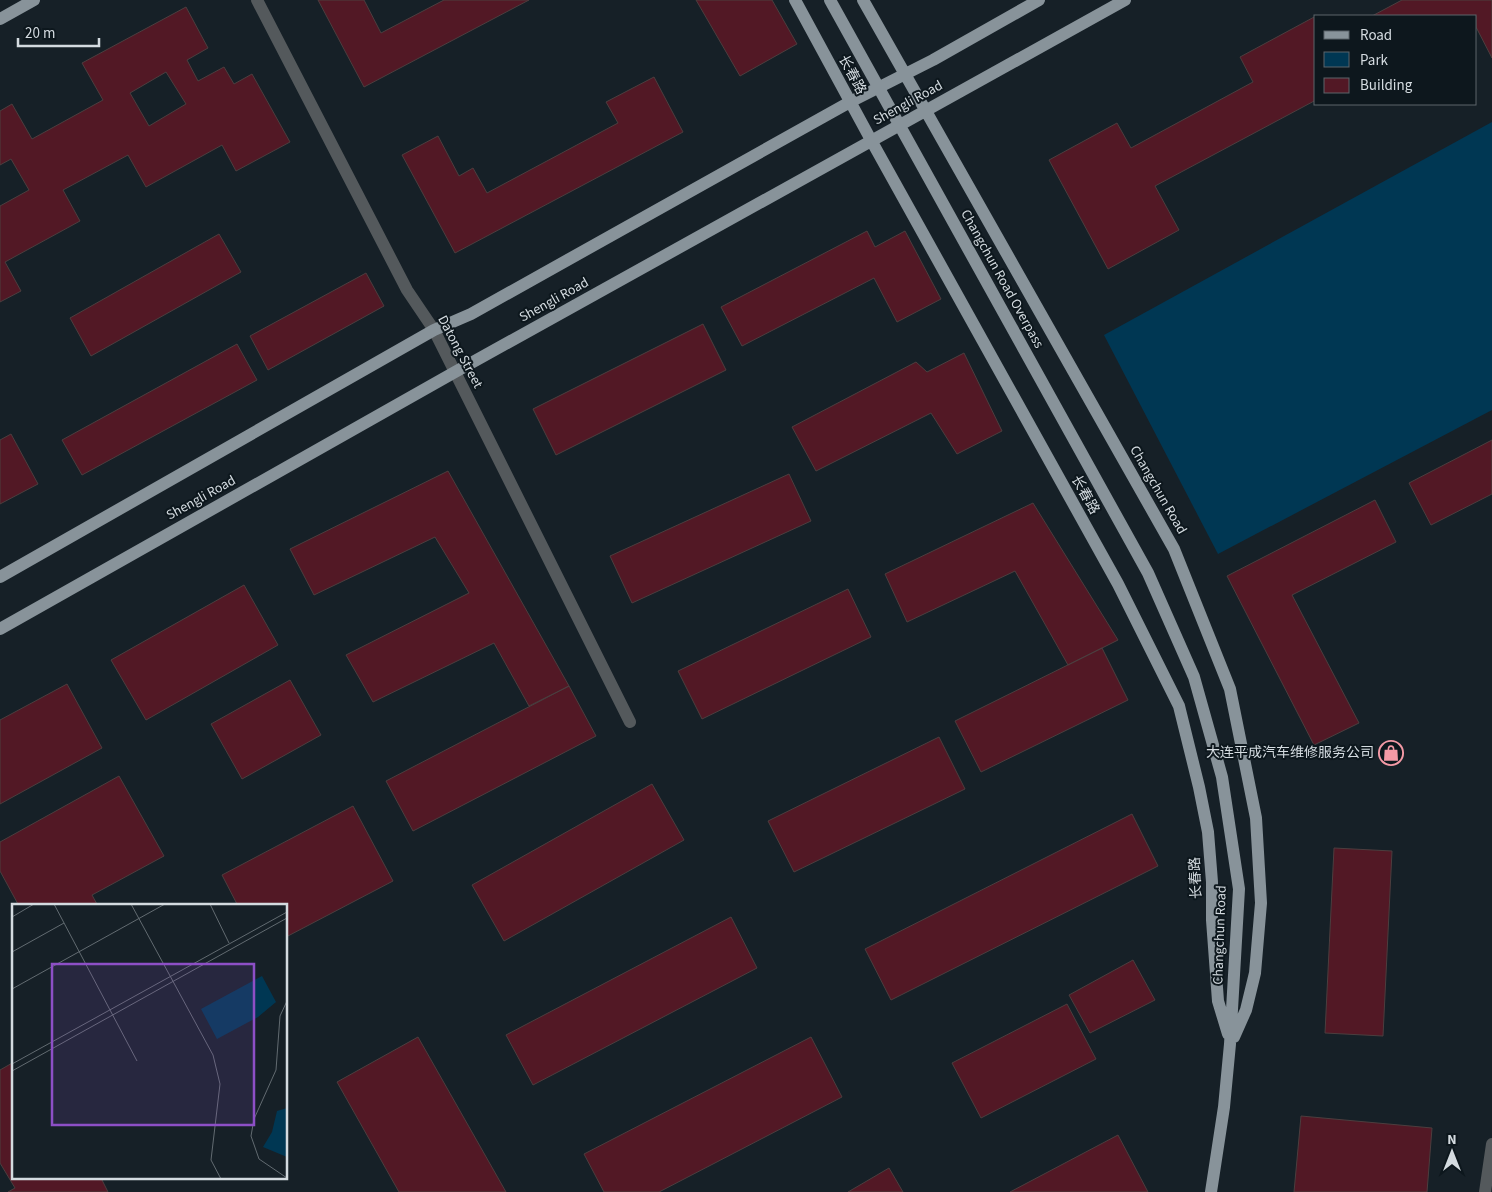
<svg xmlns="http://www.w3.org/2000/svg" width="1492" height="1192" font-family="'Source Sans 3','Noto Sans SC',sans-serif">
  <rect width="100%" height="100%" fill="#162027"/>
  <path fill="#003753" d="M1492 122V410L1218 554 1104 335Z"/>
  <path fill="#521825" stroke="#4c3e3f" fill-rule="evenodd" d="M318 0H364L381 33 444 0H529L364 87Z
    M696 0H772L797 44 740 76Z
    M1402 0H1492V58L1476 27V16H1372Z
    M186 7 208 48 187 60 198 81 224 67 234 84 252 74 290 142 236 171 222 145 146 187 128 155 63 190 80 221 5 262 21 291 0 302V206L29 190 11 159 0 165V111L12 104 32 139 103 100 82 63ZM166 72 186 104 149 126 130 93Z
    M1316 16V100L1155 186 1179 230 1108 269 1049 160 1117 123 1131 148 1253 82 1240 57Z
    M654 77 683 132 455 253 402 155 438 136 459 176 473 168 487 193 618 123 606 102Z
    M867 231 875 247 905 231 941 299 897 322 874 278 742 346 721 307Z
    M219 234 241 272 91 356 70 318Z
    M366 273 384 306 268 370 250 336Z
    M703 324 726 370 556 455 533 409Z
    M237 344 257 380 82 475 62 440Z
    M964 353 1002 431 957 454 931 413 816 471 792 427 916 362 927 372Z
    M11 434 38 484 0 504V440Z
    M1492 440V494L1431 525 1409 483Z
    M448 471 569 686 529 706 494 643 373 702 346 655 469 593 435 537 314 595 290 549Z
    M789 474 811 521 632 603 610 556Z
    M1375 500 1396 542 1292 595 1359 723 1314 745 1227 576Z
    M1033 503 1118 640 1068 665 1015 571 907 622 885 574Z
    M244 585 278 645 146 720 111 660Z
    M848 589 871 637 702 719 678 671Z
    M1102 648 1128 700 981 772 955 721Z
    M290 680 321 735 242 779 211 724Z
    M67 684 102 748 0 804V720Z
    M569 686 596 736 413 831 386 781Z
    M939 737 965 789 794 872 768 821Z
    M119 776 164 856 92 895 98 906H19L0 871V842Z
    M652 784 684 840 504 941 472 885Z
    M353 806 393 881 286 937V906H238L222 875Z
    M1132 814 1158 866 891 1000 865 949Z
    M1334 848 1392 851 1383 1036 1325 1033Z
    M731 917 757 968 533 1085 506 1035Z
    M1133 960 1155 1000 1090 1033 1069 995Z
    M1067 1004 1096 1059 981 1118 952 1063Z
    M418 1037 506 1192H399L337 1082Z
    M811 1037 842 1097 659 1192H604L584 1154Z
    M14 1062V1178H101L108 1192H8L15 1188 0 1163V1070Z
    M1301 1116 1432 1128 1427 1192H1294Z
    M1118 1135 1148 1192H1010Z
    M889 1168 903 1192H848Z"/>
  <g fill="none" stroke-linecap="round" stroke-linejoin="round">
    <path stroke="#54595c" stroke-width="12" d="M257 0 407 290 434 330 630 722
      M1485 1192 1492 1144"/>
    <path stroke="#88939a" stroke-width="12" d="M795 0 871 140 1118 584 1179 706 1199 787 1208 832 1212 882V920L1218 1001 1228 1034
      M830 0 1148 573 1194 677 1222 777 1239 889 1230 1044 1224 1107 1211 1192
      M863 0 1174 549 1230 689 1256 818 1261 903 1255 973 1246 1010 1234 1037
      M0 19 34 0
      M0 577 434 330 471 314 850 102 933 60 1039 0
      M0 629 455 372 1125 0"/>
  </g>
  <defs>
    <symbol id="shop-ring" viewBox="-11 -11 22 22"><circle r="9.5" fill="#0d171d" stroke="#f49aa6" stroke-width="1.5"/><path d="M-5-2.5h2.3a2.7 3.5 0 0 1 5.4 0H5L5.5 6h-11ZM-1.5-2.5h3a1.5 2.3 0 0 0-3 0Z" fill="#f49aa6"/></symbol>
  </defs>
  <g fill-rule="evenodd">
    <use href="#shop-ring" x="1377" y="739" width="28" height="28"/>
  </g>
  <g text-anchor="middle" dominant-baseline="central" stroke-width="4" stroke-linejoin="round" paint-order="stroke">
    <g font-size="14" fill="#d4dbe0" stroke="#0d171d">
      <text transform="translate(852 75) rotate(62)">长春路</text>
      <text transform="translate(908 103) rotate(-29)">Shengli Road</text>
      <text transform="translate(1002 279) rotate(61)">Changchun Road Overpass</text>
      <text transform="translate(554 300) rotate(-29)">Shengli Road</text>
      <text transform="translate(460 352) rotate(62)">Datong Street</text>
      <text transform="translate(1158 490) rotate(60)">Changchun Road</text>
      <text transform="translate(1085 495) rotate(61)">长春路</text>
      <text transform="translate(201 498) rotate(-29)">Shengli Road</text>
      <text transform="translate(1196 878) rotate(-93)">长春路</text>
      <text transform="translate(1220 935) rotate(-88)">Changchun Road</text>
    </g>
    <g font-size="14" fill="#d4dbe0" stroke="#0d171d" text-anchor="end">
      <text x="1374" y="753">大连平成汽车维修服务公司</text>
    </g>
  </g>
  <g transform="translate(12 904)">
    <rect width="275" height="275" fill="#162027"/>
    <path d="M250 72 264 98 246 113 205 135 189 105ZM275 204V253L251 243 260 228 265 207Z" fill="#003753"/>
    <path fill="none" stroke="#626b71" stroke-width="1" d="M42 0 125 157M119 0 201 151 208 180 199 256 209 275M198 0 217 39M0 13 22 0M0 48 52 19M0 85 153 0M275 97 268 112 264 166 242 215 239 232 247 255 275 274M0 160 275 8M0 167 275 14"/>
    <path fill="#8d4fc6" fill-opacity="0.15" stroke="#8d4fc6" stroke-width="2.5" d="M40 60H242V221H40Z"/>
    <rect width="275" height="275" fill="none" stroke="#d4dbe0" stroke-width="2.5"/>
  </g>
  <rect x="1314" y="15" width="162" height="90" fill="#0d171d" stroke="#5d656b"/>
  <rect x="1324" y="31" width="25" height="8" fill="#88939a" stroke="#5d656b"/>
  <text x="1360" y="40" font-size="15" fill="#d4dbe0">Road</text>
  <rect x="1324" y="52" width="25" height="15" fill="#003753" stroke="#5d656b"/>
  <text x="1360" y="65" font-size="15" fill="#d4dbe0">Park</text>
  <rect x="1324" y="78" width="25" height="15" fill="#521825" stroke="#5d656b"/>
  <text x="1360" y="90" font-size="15" fill="#d4dbe0">Building</text>
  <g transform="translate(1452 1152)" stroke="#0d171d" stroke-width="4" paint-order="stroke">
  <path d="M0-4L9 19L0 12L-9 19Z" fill="#d4dbe0"/>
  <text y="-8" font-size="14" font-weight="bold" text-anchor="middle" fill="#d4dbe0">N</text>
  </g>
  <path d="M18 38v8h81v-8" fill="none" stroke="#d4dbe0" stroke-width="2.5"/>
  <text x="25" y="38" font-size="15" fill="#d4dbe0" stroke="#0d171d" stroke-width="4" paint-order="stroke">20 m</text>
</svg>
